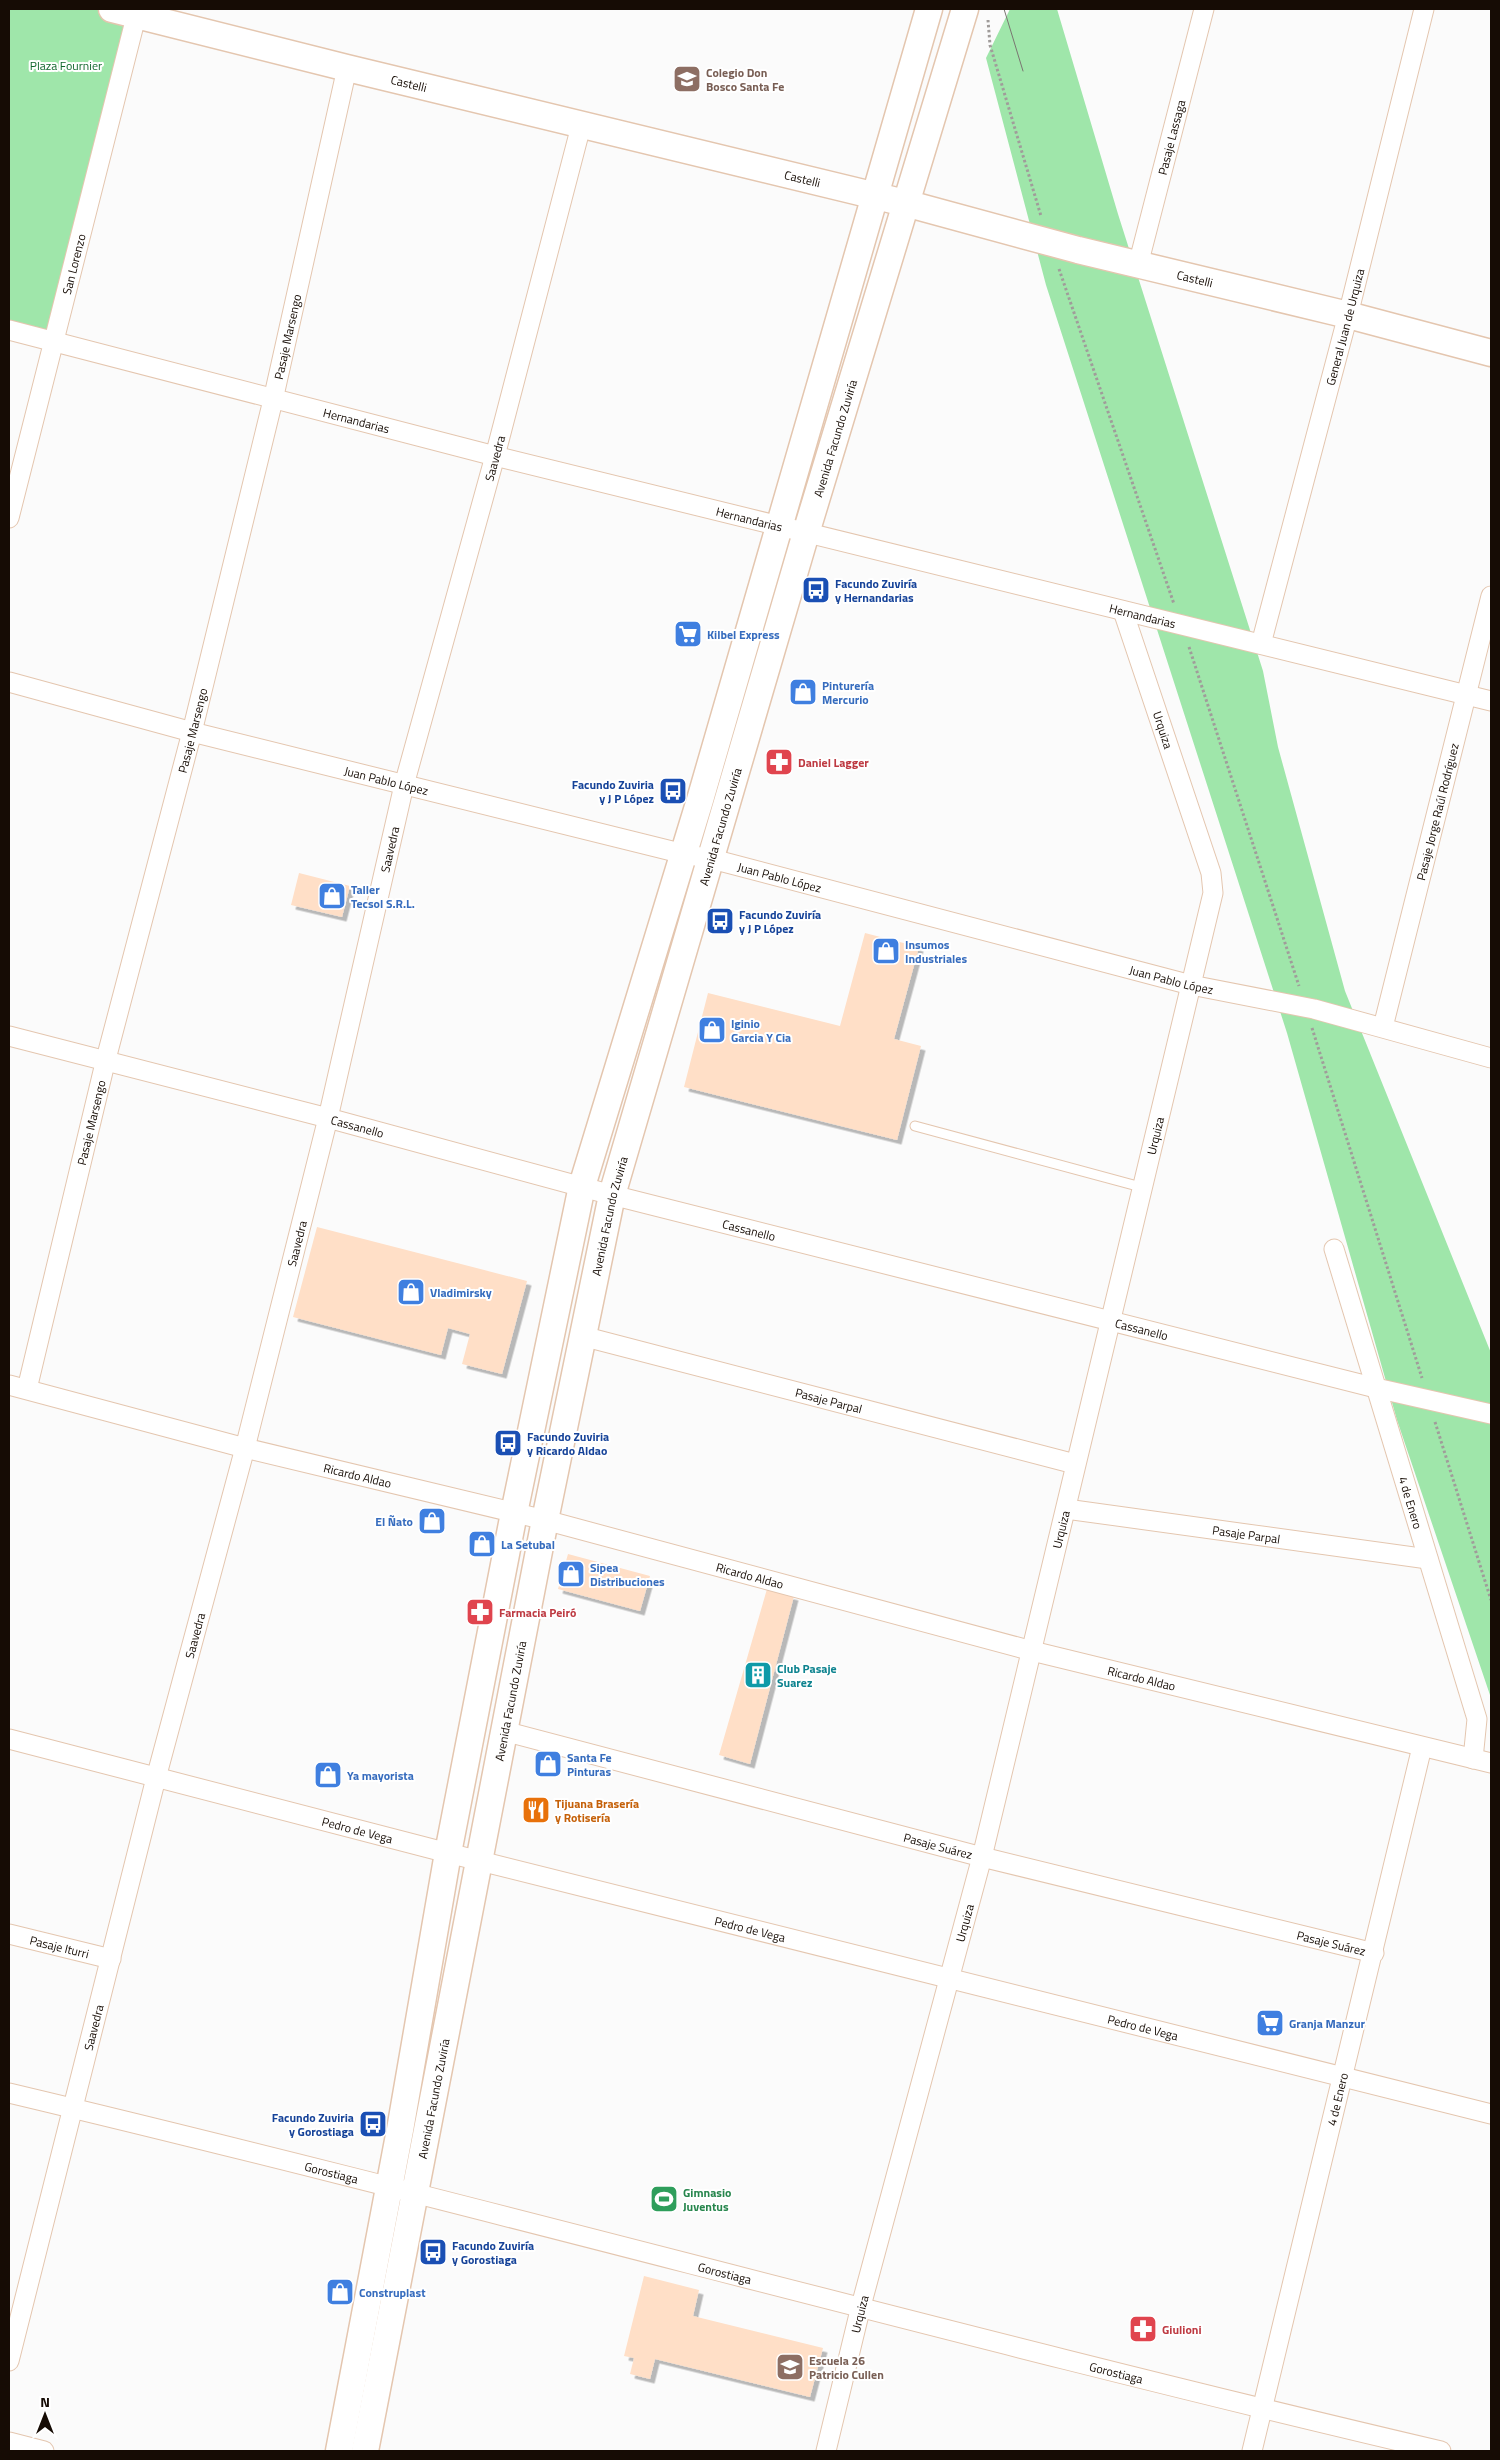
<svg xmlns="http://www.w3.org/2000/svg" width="1500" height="2460" font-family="'Titillium Web',sans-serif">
  <defs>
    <filter id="shadow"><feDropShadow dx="4.5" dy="4.5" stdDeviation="0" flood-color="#0004"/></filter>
  </defs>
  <rect width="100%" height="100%" fill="#fbfbfb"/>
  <path fill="#9fe6aa" d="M9 9H112L137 15 54 341 9 330Z
    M1010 9H1057L1118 214 1263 671 1278 747 1345 991 1491 1353V1698L1397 1420 1287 1033 1046 285 986 58Z"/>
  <path fill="#ffdfc7" filter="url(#shadow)" d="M299 873 350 886 342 917 291 905Z
    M865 933 919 947 894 1039 921 1046 897 1140 684 1087 708 993 840 1026Z
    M317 1227 527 1281 502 1374 462 1364 470 1334 448 1328 441 1355 293 1317Z
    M568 1554 650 1576 640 1611 558 1589Z
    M767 1589 794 1596 750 1764 719 1755Z
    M644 2276 699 2290 693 2316 823 2348 810 2397 655 2359 650 2379 630 2374 634 2358 624 2356Z"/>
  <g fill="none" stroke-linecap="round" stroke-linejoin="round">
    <defs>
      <path id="service" d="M915 1126 1141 1187"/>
      <g id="minor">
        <path id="s1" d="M1138 265 1204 9"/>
        <path id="s2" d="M9 330 495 456 1491 701"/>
        <path id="s3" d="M9 518 138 9"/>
        <path id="s4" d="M1261 644 1348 315 1424 9"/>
        <path id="s5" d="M9 682 192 732 684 854 712 859 1191 985 1314 1009 1491 1058"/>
        <path id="s6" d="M1383 1027 1491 596"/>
        <path id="s7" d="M9 1036 328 1118 612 1195 1376 1388 1491 1414"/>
        <path id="s8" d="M1334 1249 1477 1719 1473 1759"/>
        <path id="s9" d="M582 1336 1075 1464"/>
        <path id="s10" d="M9 1385 245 1448 545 1520 1032 1651 1491 1763"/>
        <path id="s11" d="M27 1389 106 1059 192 732 273 400 347 68"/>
        <path id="s12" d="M1066 1509 1428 1559"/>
        <path id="s13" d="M504 1731 982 1857 1374 1953"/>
        <path id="s14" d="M9 1739 448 1853 1491 2114"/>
        <path id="s15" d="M9 1934 111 1959"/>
        <path id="s16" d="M9 2093C488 2207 962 2339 1441 2451"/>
        <path id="s17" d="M9 2361 156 1778 245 1448 328 1118 404 785 495 456 581 126"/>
        <path d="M9 2442 44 2451"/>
        <path id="s18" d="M826 2451 861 2306 982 1857 1213 893 1211 873 1123 611"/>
        <path id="s19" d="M1252 2451 1422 1747"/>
      </g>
      <g id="secondary">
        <path id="s20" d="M112 9 347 68 905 203 1078 250 1348 315 1491 353"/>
        <path d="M339 2451 400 2130 448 1853 514 1513 582 1186 700 800 929 9"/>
        <path id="s21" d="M365 2451 545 1520 612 1195 806 533 965 9"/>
      </g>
    </defs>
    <use href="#service" stroke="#e4c6af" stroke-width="11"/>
    <use href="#minor" stroke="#e4c6af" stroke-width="21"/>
    <use href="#secondary" stroke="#e4c6af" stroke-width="29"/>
    <path stroke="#a09c9a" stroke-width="3" stroke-dasharray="2.5 2.5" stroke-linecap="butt" d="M988 20 990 45 1041 216
      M1059 269 1174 604
      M1189 647 1299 986
      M1312 1028 1422 1378
      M1435 1422 1491 1600"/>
    <use href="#service" stroke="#fff" stroke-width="9"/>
    <use href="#minor" stroke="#fff" stroke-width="19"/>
    <use href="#secondary" stroke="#fff" stroke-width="26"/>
    <path stroke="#7a7571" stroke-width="1" d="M1004 9 1023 71"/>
  </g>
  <defs>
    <symbol id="school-square" viewBox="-11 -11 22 22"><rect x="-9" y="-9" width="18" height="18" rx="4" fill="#8d6e63" stroke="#fff"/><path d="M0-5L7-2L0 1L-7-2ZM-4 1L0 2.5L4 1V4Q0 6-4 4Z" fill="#fff"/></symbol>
    <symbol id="bus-square" viewBox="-11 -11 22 22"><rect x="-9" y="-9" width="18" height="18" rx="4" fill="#1a4fb4" stroke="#fff"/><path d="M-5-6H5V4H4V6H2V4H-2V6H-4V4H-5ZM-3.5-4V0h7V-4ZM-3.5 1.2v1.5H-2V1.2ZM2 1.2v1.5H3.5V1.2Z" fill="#fff"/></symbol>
    <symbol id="supermarket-square" viewBox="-11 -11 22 22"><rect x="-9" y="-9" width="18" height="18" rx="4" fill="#3f7fe0" stroke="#fff"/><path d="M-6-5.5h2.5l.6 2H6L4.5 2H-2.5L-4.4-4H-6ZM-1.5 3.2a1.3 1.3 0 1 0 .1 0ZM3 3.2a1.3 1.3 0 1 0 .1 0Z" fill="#fff"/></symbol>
    <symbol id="shop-square" viewBox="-11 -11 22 22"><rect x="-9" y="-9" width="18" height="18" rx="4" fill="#3f7fe0" stroke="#fff"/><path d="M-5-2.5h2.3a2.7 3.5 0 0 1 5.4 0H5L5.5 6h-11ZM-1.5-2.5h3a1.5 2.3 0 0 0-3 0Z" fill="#fff"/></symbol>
    <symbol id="pharmacy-square" viewBox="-11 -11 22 22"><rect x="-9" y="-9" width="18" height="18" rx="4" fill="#e0444e" stroke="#fff"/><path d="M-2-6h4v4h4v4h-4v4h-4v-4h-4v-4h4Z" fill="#fff"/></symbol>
    <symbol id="building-square" viewBox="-11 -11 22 22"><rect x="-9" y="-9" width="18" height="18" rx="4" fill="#0f9aa8" stroke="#fff"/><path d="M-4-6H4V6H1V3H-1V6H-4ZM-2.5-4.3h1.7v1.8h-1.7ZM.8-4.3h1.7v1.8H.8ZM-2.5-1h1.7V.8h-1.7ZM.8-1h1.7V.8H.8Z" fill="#fff"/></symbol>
    <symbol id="restaurant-square" viewBox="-11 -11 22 22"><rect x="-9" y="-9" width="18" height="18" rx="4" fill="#e8710a" stroke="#fff"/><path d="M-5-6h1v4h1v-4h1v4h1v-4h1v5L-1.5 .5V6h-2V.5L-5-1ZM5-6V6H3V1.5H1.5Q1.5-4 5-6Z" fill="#fff"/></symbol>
    <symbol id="stadium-square" viewBox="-11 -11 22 22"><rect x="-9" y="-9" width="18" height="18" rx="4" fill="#2e9e5b" stroke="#fff"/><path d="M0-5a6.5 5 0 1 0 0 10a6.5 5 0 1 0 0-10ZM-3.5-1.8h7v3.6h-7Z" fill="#fff"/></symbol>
  </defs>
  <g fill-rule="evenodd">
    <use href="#school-square" x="671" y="63" width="32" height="32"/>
    <use href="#bus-square" x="800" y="574" width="32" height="32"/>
    <use href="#supermarket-square" x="672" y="618" width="32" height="32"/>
    <use href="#shop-square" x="787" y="676" width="32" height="32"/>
    <use href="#pharmacy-square" x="763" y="746" width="32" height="32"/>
    <use href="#bus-square" x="657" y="775" width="32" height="32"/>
    <use href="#shop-square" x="316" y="880" width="32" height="32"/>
    <use href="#bus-square" x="704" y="905" width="32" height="32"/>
    <use href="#shop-square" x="870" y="935" width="32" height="32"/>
    <use href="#shop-square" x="696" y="1014" width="32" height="32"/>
    <use href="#shop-square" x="395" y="1276" width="32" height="32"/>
    <use href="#bus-square" x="492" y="1427" width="32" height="32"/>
    <use href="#shop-square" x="416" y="1505" width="32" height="32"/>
    <use href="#shop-square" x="466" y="1528" width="32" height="32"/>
    <use href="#shop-square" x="555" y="1558" width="32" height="32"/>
    <use href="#pharmacy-square" x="464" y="1596" width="32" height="32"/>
    <use href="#building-square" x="742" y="1659" width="32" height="32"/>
    <use href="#shop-square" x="532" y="1748" width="32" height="32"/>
    <use href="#shop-square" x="312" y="1759" width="32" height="32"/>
    <use href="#restaurant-square" x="520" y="1794" width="32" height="32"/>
    <use href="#supermarket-square" x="1254" y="2007" width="32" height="32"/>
    <use href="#bus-square" x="357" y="2108" width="32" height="32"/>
    <use href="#stadium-square" x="648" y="2183" width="32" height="32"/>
    <use href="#bus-square" x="417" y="2236" width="32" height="32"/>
    <use href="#shop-square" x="324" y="2276" width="32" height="32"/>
    <use href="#pharmacy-square" x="1127" y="2313" width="32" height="32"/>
    <use href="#school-square" x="774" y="2351" width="32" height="32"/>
  </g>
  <g text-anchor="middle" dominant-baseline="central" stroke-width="4" stroke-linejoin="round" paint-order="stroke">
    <g font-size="12" fill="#10662c" stroke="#fff">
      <text x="66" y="65">Plaza Fournier</text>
    </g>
    <g font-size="12" font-weight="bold" fill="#785e54" stroke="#fff" text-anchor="start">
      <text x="706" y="72">Colegio Don<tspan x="706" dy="14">Bosco Santa Fe</tspan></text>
      <text x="809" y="2360">Escuela 26<tspan x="809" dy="14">Patricio Cullen</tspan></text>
    </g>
    <g font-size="12" fill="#160c05" stroke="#fff">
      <text stroke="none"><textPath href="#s20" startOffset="306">Castelli</textPath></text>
      <text stroke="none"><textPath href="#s1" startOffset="132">Pasaje Lassaga</textPath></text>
      <text stroke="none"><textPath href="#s20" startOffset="711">Castelli</textPath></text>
      <text stroke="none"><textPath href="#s3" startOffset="262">San Lorenzo</textPath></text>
      <text stroke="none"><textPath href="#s20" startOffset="1116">Castelli</textPath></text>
      <text stroke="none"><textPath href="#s4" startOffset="328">General Juan de Urquiza</textPath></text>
      <text stroke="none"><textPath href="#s11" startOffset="1084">Pasaje Marsengo</textPath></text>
      <text stroke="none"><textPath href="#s2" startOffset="359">Hernandarias</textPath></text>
      <text stroke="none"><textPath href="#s21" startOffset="2069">Avenida Facundo Zuviría</textPath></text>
      <text stroke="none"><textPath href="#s17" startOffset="1964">Saavedra</textPath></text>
      <text stroke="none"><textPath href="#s2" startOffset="764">Hernandarias</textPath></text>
      <text stroke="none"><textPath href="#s2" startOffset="1169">Hernandarias</textPath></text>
      <text stroke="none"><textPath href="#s11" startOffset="679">Pasaje Marsengo</textPath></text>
      <text transform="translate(1163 730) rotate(72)">Urquiza</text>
      <text stroke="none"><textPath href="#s5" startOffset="390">Juan Pablo López</textPath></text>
      <text stroke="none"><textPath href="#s6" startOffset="222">Pasaje Jorge Raúl Rodríguez</textPath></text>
      <text stroke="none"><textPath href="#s21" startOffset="1664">Avenida Facundo Zuviría</textPath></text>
      <text stroke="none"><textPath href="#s17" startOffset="1559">Saavedra</textPath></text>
      <text stroke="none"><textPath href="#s5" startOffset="795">Juan Pablo López</textPath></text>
      <text stroke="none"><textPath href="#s5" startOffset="1200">Juan Pablo López</textPath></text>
      <text stroke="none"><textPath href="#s11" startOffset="274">Pasaje Marsengo</textPath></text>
      <text stroke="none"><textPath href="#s7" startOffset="360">Cassanello</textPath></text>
      <text stroke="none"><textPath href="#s18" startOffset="1356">Urquiza</textPath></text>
      <text stroke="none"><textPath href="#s21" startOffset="1259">Avenida Facundo Zuviría</textPath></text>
      <text stroke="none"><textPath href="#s7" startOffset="765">Cassanello</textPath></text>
      <text stroke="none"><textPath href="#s17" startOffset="1154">Saavedra</textPath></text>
      <text stroke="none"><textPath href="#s7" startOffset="1170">Cassanello</textPath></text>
      <text stroke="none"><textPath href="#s9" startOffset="255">Pasaje Parpal</textPath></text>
      <text stroke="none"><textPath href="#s10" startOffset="360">Ricardo Aldao</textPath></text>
      <text stroke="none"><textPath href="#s8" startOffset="265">4 de Enero</textPath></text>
      <text stroke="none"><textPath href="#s18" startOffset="951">Urquiza</textPath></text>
      <text stroke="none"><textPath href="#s12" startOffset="182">Pasaje Parpal</textPath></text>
      <text stroke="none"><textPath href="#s10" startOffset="765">Ricardo Aldao</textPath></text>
      <text stroke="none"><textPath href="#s17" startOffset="749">Saavedra</textPath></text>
      <text stroke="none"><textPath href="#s10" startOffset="1170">Ricardo Aldao</textPath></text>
      <text stroke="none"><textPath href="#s21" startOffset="764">Avenida Facundo Zuviría</textPath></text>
      <text stroke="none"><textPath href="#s14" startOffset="360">Pedro de Vega</textPath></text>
      <text stroke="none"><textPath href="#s13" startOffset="449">Pasaje Suárez</textPath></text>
      <text stroke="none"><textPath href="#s18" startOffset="546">Urquiza</textPath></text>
      <text stroke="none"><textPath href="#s14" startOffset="765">Pedro de Vega</textPath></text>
      <text stroke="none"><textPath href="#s13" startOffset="854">Pasaje Suárez</textPath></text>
      <text stroke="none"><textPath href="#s15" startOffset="52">Pasaje Iturri</textPath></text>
      <text stroke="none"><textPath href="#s14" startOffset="1170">Pedro de Vega</textPath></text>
      <text stroke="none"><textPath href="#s17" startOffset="344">Saavedra</textPath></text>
      <text stroke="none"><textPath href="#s21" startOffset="359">Avenida Facundo Zuviría</textPath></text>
      <text stroke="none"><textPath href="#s19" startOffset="362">4 de Enero</textPath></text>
      <text stroke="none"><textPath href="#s16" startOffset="332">Gorostiaga</textPath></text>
      <text stroke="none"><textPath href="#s16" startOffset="738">Gorostiaga</textPath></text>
      <text stroke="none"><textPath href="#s18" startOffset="141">Urquiza</textPath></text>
      <text stroke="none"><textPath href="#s16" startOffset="1142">Gorostiaga</textPath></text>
    </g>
    <g font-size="12" font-weight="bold" fill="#164399" stroke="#fff" text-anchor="start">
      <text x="835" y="583">Facundo Zuviría<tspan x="835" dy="14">y Hernandarias</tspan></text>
      <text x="654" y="784" text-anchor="end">Facundo Zuviria<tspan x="654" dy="14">y J P López</tspan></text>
      <text x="739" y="914">Facundo Zuviría<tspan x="739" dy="14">y J P López</tspan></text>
      <text x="527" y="1436">Facundo Zuviria<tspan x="527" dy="14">y Ricardo Aldao</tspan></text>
      <text x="354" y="2117" text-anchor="end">Facundo Zuviria<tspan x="354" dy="14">y Gorostiaga</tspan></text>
      <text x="452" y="2245">Facundo Zuviría<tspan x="452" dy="14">y Gorostiaga</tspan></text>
    </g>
    <g font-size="12" font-weight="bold" fill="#366cbe" stroke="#fff" text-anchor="start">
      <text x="707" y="634">Kilbel Express</text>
      <text x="822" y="685">Pinturería<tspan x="822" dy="14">Mercurio</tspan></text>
      <text x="351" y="889">Taller<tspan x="351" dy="14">Tecsol S.R.L.</tspan></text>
      <text x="905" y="944">Insumos<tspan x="905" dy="14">Industriales</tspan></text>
      <text x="731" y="1023">Iginio<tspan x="731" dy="14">Garcia Y Cia</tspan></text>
      <text x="430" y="1292">Vladimirsky</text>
      <text x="413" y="1521" text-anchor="end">El Ñato</text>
      <text x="501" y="1544">La Setubal</text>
      <text x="590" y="1567">Sipea<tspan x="590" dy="14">Distribuciones</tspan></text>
      <text x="567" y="1757">Santa Fe<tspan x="567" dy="14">Pinturas</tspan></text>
      <text x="347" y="1775">Ya mayorista</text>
      <text x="1289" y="2023">Granja Manzur</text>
      <text x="359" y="2292">Construplast</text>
    </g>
    <g font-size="12" font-weight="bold" fill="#be3a42" stroke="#fff" text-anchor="start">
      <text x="798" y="762">Daniel Lagger</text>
      <text x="499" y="1612">Farmacia Peiró</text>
      <text x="1162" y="2329">Giulioni</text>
    </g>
    <g font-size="12" font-weight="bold" fill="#0d838f" stroke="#fff" text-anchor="start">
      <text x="777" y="1668">Club Pasaje<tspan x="777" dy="14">Suarez</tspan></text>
    </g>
    <g font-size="12" font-weight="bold" fill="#c56008" stroke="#fff" text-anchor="start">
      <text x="555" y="1803">Tijuana Brasería<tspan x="555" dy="14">y Rotisería</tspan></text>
    </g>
    <g font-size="12" font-weight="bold" fill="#27864d" stroke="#fff" text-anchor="start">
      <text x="683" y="2192">Gimnasio<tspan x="683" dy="14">Juventus</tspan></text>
    </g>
  </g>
  <rect width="1500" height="2460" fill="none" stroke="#160c05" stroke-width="20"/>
  <g transform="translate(45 2415)" stroke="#ffffff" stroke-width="4" paint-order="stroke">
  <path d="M0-4L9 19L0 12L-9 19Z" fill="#160c05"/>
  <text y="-8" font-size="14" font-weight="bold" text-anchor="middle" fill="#160c05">N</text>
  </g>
</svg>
